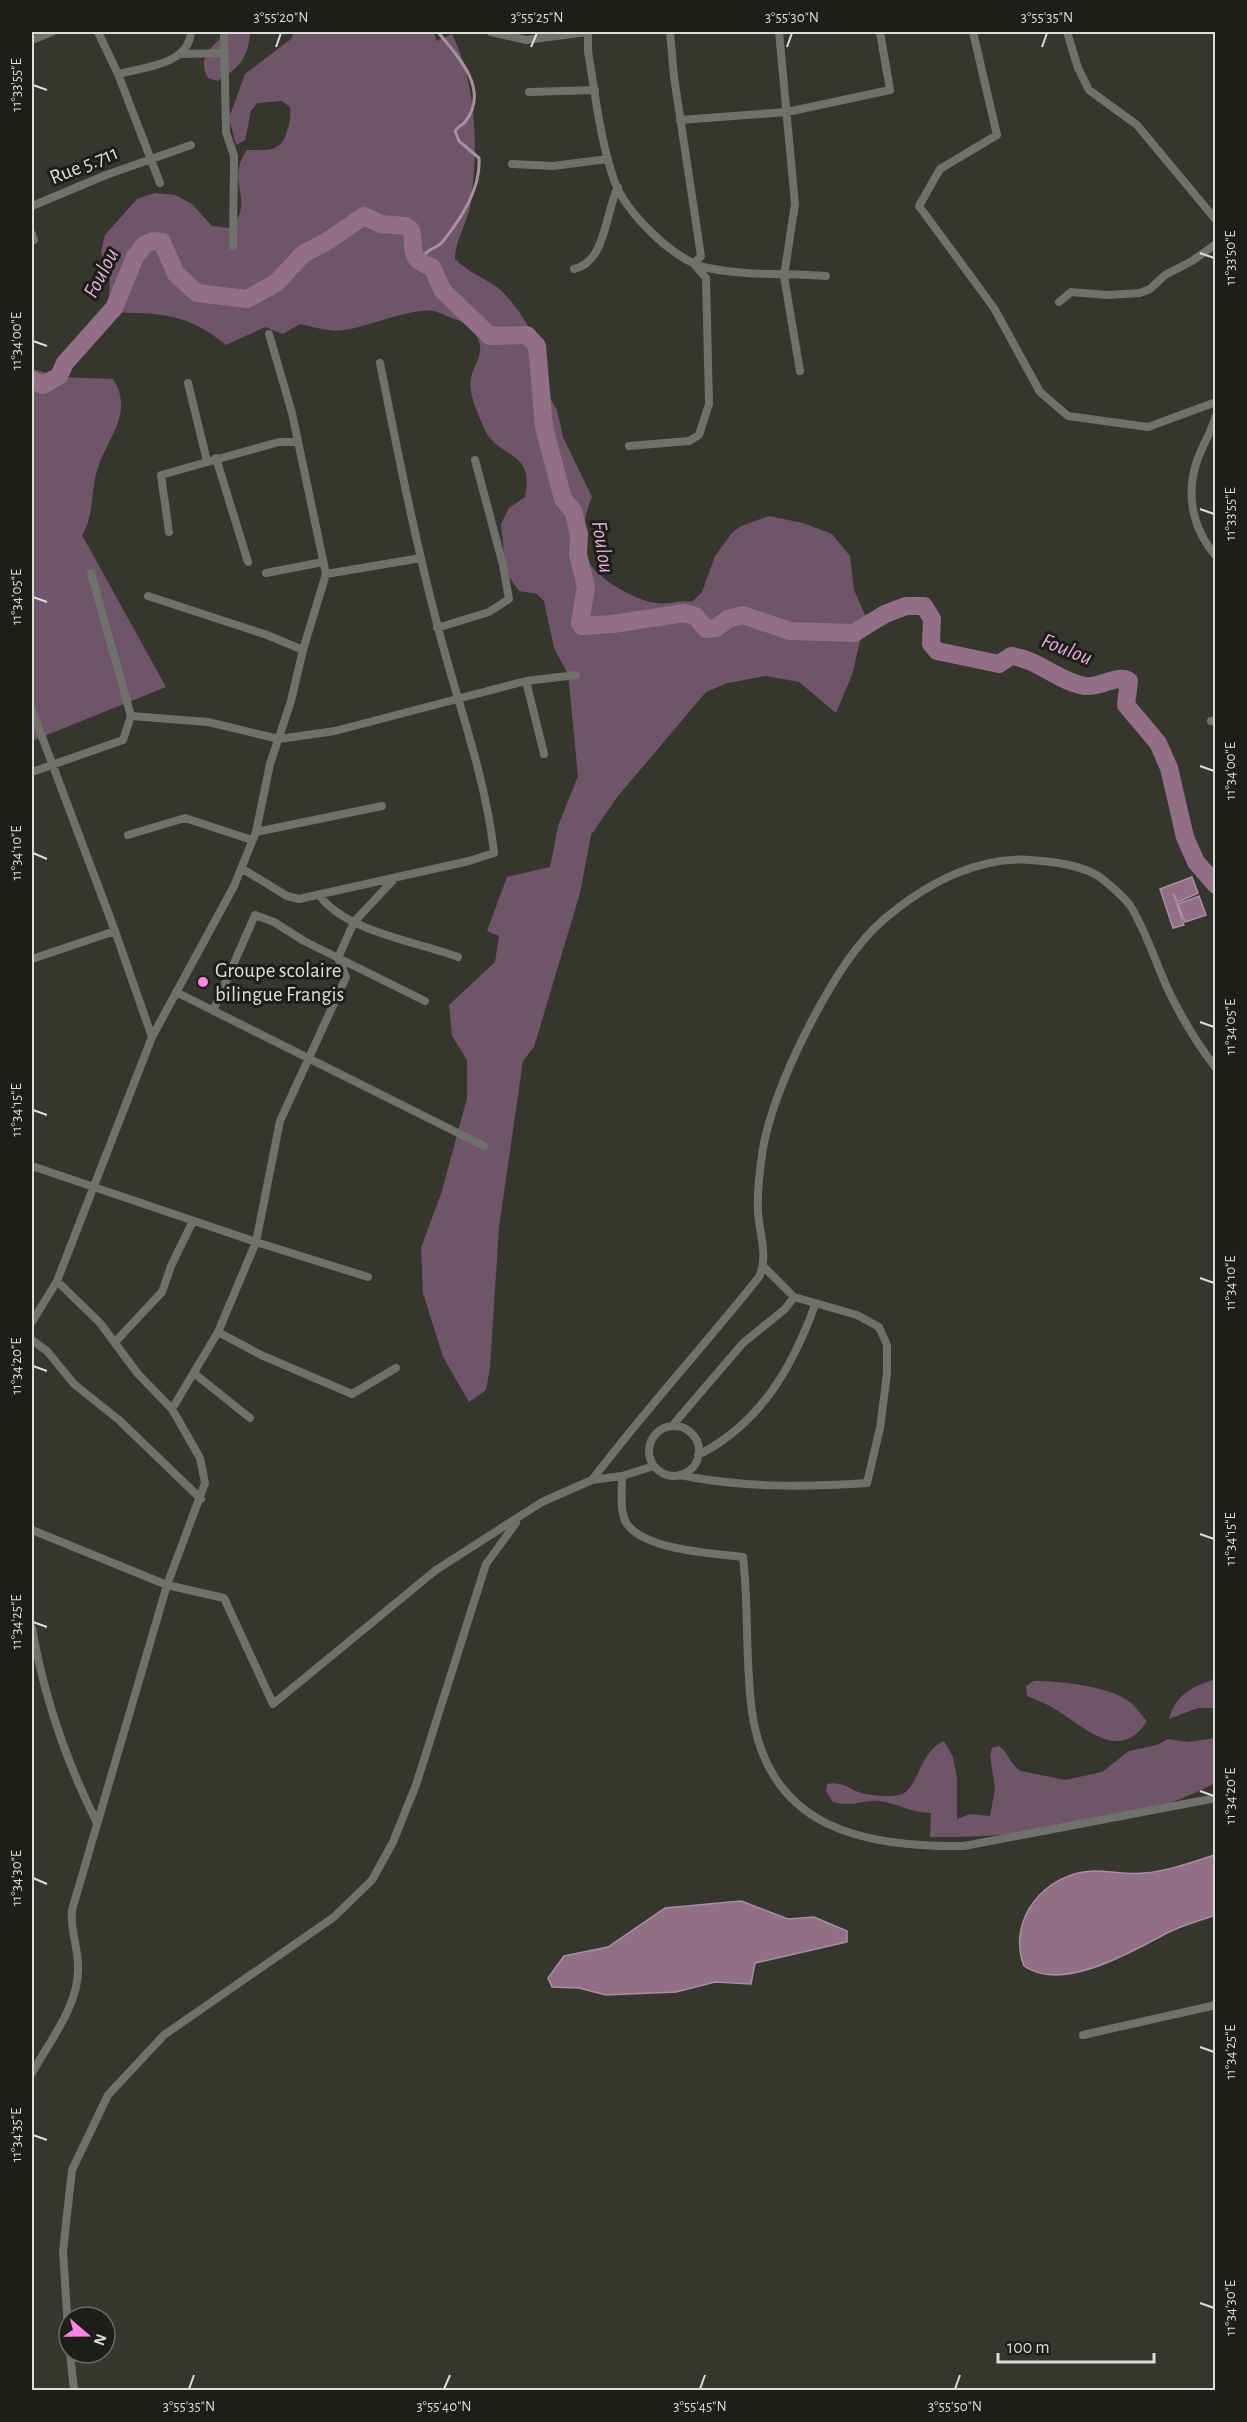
<svg xmlns="http://www.w3.org/2000/svg" width="1247" height="2422" font-family="'Alegreya Sans',sans-serif">
  <rect width="100%" height="100%" fill="#36362f"/>
  <path fill="#6e5567" d="M227 32H250C249 57 239 69 217 81L208 78C196 57 213 46 227 32Z
    M294 32H433L437 41 452 34C477 85 479 152 470 206 467 224 455 240 455 259 467 271 480 276 494 285 509 294 537 334 538 352 538 358 535 365 534 370L557 410 563 437 592 497C585 513 581 533 584 551 588 575 634 600 656 603 669 605 679 599 692 602L702 592 715 556 732 533 741 526 769 516 803 523 832 534 850 556 854 590 866 617 852 675 836 713 799 682 766 676 728 683 706 692 618 796 591 835 580 893 534 1047 523 1061 499 1227 490 1368 486 1390 469 1402 443 1357 423 1293 421 1248 442 1191 467 1098V1060L452 1036 449 1005 495 962 499 936 487 931 507 877 550 867 558 826 578 776 568 674 554 648 544 601 537 594 519 591 506 573 501 524 509 508 525 497C535 447 497 461 483 426 477 411 468 394 471 378 474 364 485 353 478 339 473 327 467 324 455 319 448 317 441 313 434 311 414 307 366 327 345 330 330 333 315 327 300 324L283 334 265 327 226 345C183 309 153 314 101 312L109 304 110 273 101 253 105 235 137 199 155 193 175 195 192 204 212 226 230 228C257 202 224 182 247 150 267 150 281 153 287 131 290 122 291 116 290 107L282 101 257 103 251 111 245 140 236 145 229 118 245 74 291 39Z
    M32 369 62 377 113 379C135 413 106 439 97 471 90 494 95 514 82 535L166 687 32 741Z
    M1215 1679V1708H1198L1169 1719C1176 1694 1192 1687 1215 1679Z
    M1034 1681C1059 1681 1107 1686 1127 1700 1135 1705 1141 1715 1147 1721 1121 1763 1086 1729 1057 1710 1047 1704 1037 1700 1027 1696L1026 1686Z
    M1215 1738V1783C1136 1826 1019 1838 930 1837L931 1813C908 1812 904 1806 885 1802 867 1797 855 1808 833 1802L826 1791 827 1784C844 1780 852 1792 866 1794 875 1796 890 1797 899 1795 919 1791 918 1752 944 1741L953 1757 957 1778V1819L970 1814 990 1816 995 1789 990 1755 992 1748 999 1746C1009 1753 1011 1766 1021 1771L1065 1780 1102 1772 1129 1751 1157 1745 1168 1739 1188 1742Z"/>
  <path fill="#906f87" stroke="#a7909f" stroke-width="1.5" d="M1192 877 1198 893 1178 902 1173 893 1184 925 1173 928 1160 889Z
    M1199 896 1206 915 1185 922 1178 904Z
    M1215 1855V1915C1200 1921 1182 1925 1167 1933 1131 1952 1062 1993 1024 1966 1006 1919 1046 1872 1094 1871 1111 1871 1127 1875 1144 1873 1169 1871 1192 1862 1215 1855Z
    M741 1901 788 1919 814 1917 847 1931V1942L755 1963 751 1984 715 1982 676 1992 606 1995 579 1988 552 1987 548 1978 564 1956 608 1947 665 1908Z"/>
  <g fill="none" stroke-linecap="round" stroke-linejoin="round">
    <path stroke="#a7909f" stroke-width="3" d="M423 264 425 254C431 247 439 248 444 240 462 217 481 188 479 158L459 141 455 131C458 126 462 126 465 122 491 89 457 56 438 32"/>
    <path stroke="#906f87" stroke-width="18" d="M32 380 43 385 59 376 65 363 114 308 135 257 145 244 154 241 162 242 176 274 197 293 247 299 276 283 303 254 326 242 364 216 381 224 406 226 411 230C416 250 407 259 432 267L443 291 490 336 527 335 537 346 544 427 563 499 573 511 579 534 578 554 586 587 580 623 582 626 613 624 684 613 695 616 706 629 716 628 728 619 743 615 790 631 854 633 885 614 906 606H924L932 619 931 644 937 651 999 664 1011 656C1038 659 1059 682 1085 686 1100 688 1119 673 1129 681L1126 705 1158 743 1169 768 1185 837 1196 862 1216 885"/>
    <path stroke="#70706c" stroke-width="8" d="M98 32 118 74 160 183
      M224 32 226 132 234 156 233 246
      M491 32 526 40 587 32
      M588 32V51C595 93 600 139 614 180 626 213 674 261 708 268 747 276 786 273 826 276
      M779 32 795 204 784 276 800 371
      M973 32 997 135 940 169 919 206 994 308 1040 392 1068 416 1148 427 1216 402
      M1067 32 1078 68 1089 90 1137 125 1216 220
      M32 40 52 32
      M182 54 223 53
      M118 74C145 67 188 65 191 32
      M529 92 595 90
      M680 120 787 112 890 90 880 32
      M512 164 553 166 608 159
      M32 206 106 175 191 145
      M32 234 34 240
      M574 269C606 262 605 213 618 187
      M1059 302 1071 292 1108 295 1140 293 1150 289 1165 275 1192 261 1216 244
      M188 383 207 461
      M1216 416C1211 433 1201 447 1196 464 1186 497 1193 530 1216 556
      M629 446 689 441 699 435 709 404 706 278 694 264 701 256 674 77 670 32
      M216 458 248 562
      M169 532 161 475 279 442H297
      M91 573 131 716 208 722 279 739 335 731 526 681 544 754
      M266 573 323 562
      M326 574 421 558
      M148 596 267 635 303 650
      M437 628 489 612 509 599 503 565 475 460
      M526 681 576 675
      M32 710 115 931 152 1037
      M1211 721H1216
      M32 772 123 740 131 716
      M256 832 382 806
      M128 835 185 818 252 840
      M241 868 287 896 299 899 469 861 494 853C486 779 459 707 440 635 416 545 398 454 380 363
      M320 896C345 931 418 942 458 957
      M32 959 115 931
      M176 992 484 1146
      M213 1011 255 915 274 922 304 941 425 1001
      M32 1166 256 1242 280 1121 346 977 338 958 354 922 396 877
      M57 1281 100 1323 138 1374 172 1409
      M32 1322 57 1281 152 1037 234 886 256 832 270 764 291 701 303 650 326 574 292 413 269 334
      M218 1332 261 1355 352 1394 396 1368
      M32 1340 47 1351 74 1384 119 1420 201 1499
      M116 1341 162 1292 171 1266 192 1223
      M195 1374 250 1418
      M672 1426 743 1343 785 1309 794 1297
      M649 1451a25 25 0 1 1 50 0a25 25 0 1 1-50 0Z
      M698 1455C760 1424 792 1368 815 1305
      M680 1475C743 1488 804 1487 867 1483L880 1428 887 1374V1345L879 1327 857 1315 794 1297 764 1267
      M622 1476C622 1489 620 1506 624 1518 635 1550 713 1553 743 1557 749 1608 745 1661 752 1712 769 1829 863 1847 964 1846L1216 1798
      M592 1480C645 1410 704 1346 759 1277 769 1255 759 1234 758 1211 757 1190 761 1154 766 1134 781 1074 835 962 882 921 926 883 983 852 1042 861 1063 863 1090 867 1106 882 1113 888 1123 896 1129 904 1144 925 1158 969 1170 994 1183 1020 1198 1045 1216 1068
      M32 1530 167 1585 205 1483 200 1458 172 1409 218 1332 256 1242 368 1277
      M32 1628C44 1697 66 1761 97 1823
      M1083 2035 1216 2005
      M32 2073C49 2042 80 2004 78 1966 78 1947 70 1930 72 1910L167 1585 224 1598 273 1704 436 1570 542 1502 592 1480 622 1476 654 1466
      M69 2344 63 2251 72 2170 108 2095 164 2035 334 1917 372 1880 393 1842 416 1785 486 1564 516 1523
      M70 2353 74 2390"/>
  </g>
  <path fill="none" stroke="#ddddd8" stroke-width="2" d="M276 47 281 33M531 47 537 33M787 47 792 33M1042 47 1047 33M33 85 47 90M1200 253 1214 258M33 341 47 346M1200 509 1214 514M33 597 47 602M1200 766 1214 771M33 853 47 859M1200 1022 1214 1027M33 1110 47 1115M1200 1278 1214 1283M33 1366 47 1371M1200 1534 1214 1539M33 1622 47 1627M1200 1791 1214 1796M33 1878 47 1884M1200 2047 1214 2052M33 2135 47 2140M1200 2303 1214 2308M189 2389 194 2375M444 2389 450 2375M700 2389 705 2375M955 2389 960 2375"/>
  <circle fill="#fd86e3" stroke="#1d1d1a" stroke-width="2" cx="203" cy="982" r="6"/>
  <g text-anchor="middle" dominant-baseline="central" stroke-width="6" stroke-linejoin="round" paint-order="stroke">
    <g font-size="21" fill="#ddddd8" stroke="#1d1d1a">
      <text transform="translate(84 165) rotate(-22)">Rue 5.711</text>
    </g>
    <g font-size="21" fill="#ddddd8" stroke="#1d1d1a" text-anchor="start">
      <text x="215" y="970">Groupe scolaire<tspan x="215" dy="24">bilingue Frangis</tspan></text>
    </g>
    <g font-size="22" font-style="italic" fill="#e6aed8" stroke="#1d1d1a">
      <text transform="translate(101 273) rotate(-63)">Foulou</text>
      <text transform="translate(603 547) rotate(81)">Foulou</text>
      <text transform="translate(1067 649) rotate(22)">Foulou</text>
    </g>
  </g>
  <rect width="1247" height="2422" fill="none" stroke="#1d1d1a" stroke-width="66"/>
  <g transform="translate(87 2335) rotate(110)"><circle r="28" fill="#1d1d1a" stroke="#6a6a66" stroke-width="1.5"/>
  <path d="M0-4.5L10 22L0 15L-10 22Z" fill="#fd86e3"/>
  <text y="-9" font-size="16" font-weight="bold" text-anchor="middle" fill="#ddddd8">N</text>
  </g>
  <path d="M998 2353v9h156v-9" fill="none" stroke="#ddddd8" stroke-width="3"/>
  <text x="1007" y="2353" font-size="18" fill="#ddddd8" stroke="#1d1d1a" stroke-width="4.5" paint-order="stroke">100 m</text>
  <rect x="33" y="33" width="1181" height="2356" fill="none" stroke="#ddddd8" stroke-width="2"/>
  <g font-size="15" text-anchor="middle" fill="#ddddd8">
    <text x="281" y="22">3°55'20"N</text>
    <text x="537" y="22">3°55'25"N</text>
    <text x="792" y="22">3°55'30"N</text>
    <text x="1047" y="22">3°55'35"N</text>
    <text transform="translate(16 85) rotate(-90)" y="5">11°33'55"E</text>
    <text transform="translate(1230 258) rotate(-90)" y="5">11°33'50"E</text>
    <text transform="translate(16 341) rotate(-90)" y="5">11°34'00"E</text>
    <text transform="translate(1230 514) rotate(-90)" y="5">11°33'55"E</text>
    <text transform="translate(16 597) rotate(-90)" y="5">11°34'05"E</text>
    <text transform="translate(1230 771) rotate(-90)" y="5">11°34'00"E</text>
    <text transform="translate(16 853) rotate(-90)" y="5">11°34'10"E</text>
    <text transform="translate(1230 1027) rotate(-90)" y="5">11°34'05"E</text>
    <text transform="translate(16 1110) rotate(-90)" y="5">11°34'15"E</text>
    <text transform="translate(1230 1283) rotate(-90)" y="5">11°34'10"E</text>
    <text transform="translate(16 1366) rotate(-90)" y="5">11°34'20"E</text>
    <text transform="translate(1230 1539) rotate(-90)" y="5">11°34'15"E</text>
    <text transform="translate(16 1622) rotate(-90)" y="5">11°34'25"E</text>
    <text transform="translate(1230 1796) rotate(-90)" y="5">11°34'20"E</text>
    <text transform="translate(16 1878) rotate(-90)" y="5">11°34'30"E</text>
    <text transform="translate(1230 2052) rotate(-90)" y="5">11°34'25"E</text>
    <text transform="translate(16 2135) rotate(-90)" y="5">11°34'35"E</text>
    <text transform="translate(1230 2308) rotate(-90)" y="5">11°34'30"E</text>
    <text x="189" y="2411">3°55'35"N</text>
    <text x="444" y="2411">3°55'40"N</text>
    <text x="700" y="2411">3°55'45"N</text>
    <text x="955" y="2411">3°55'50"N</text>
  </g>
</svg>
